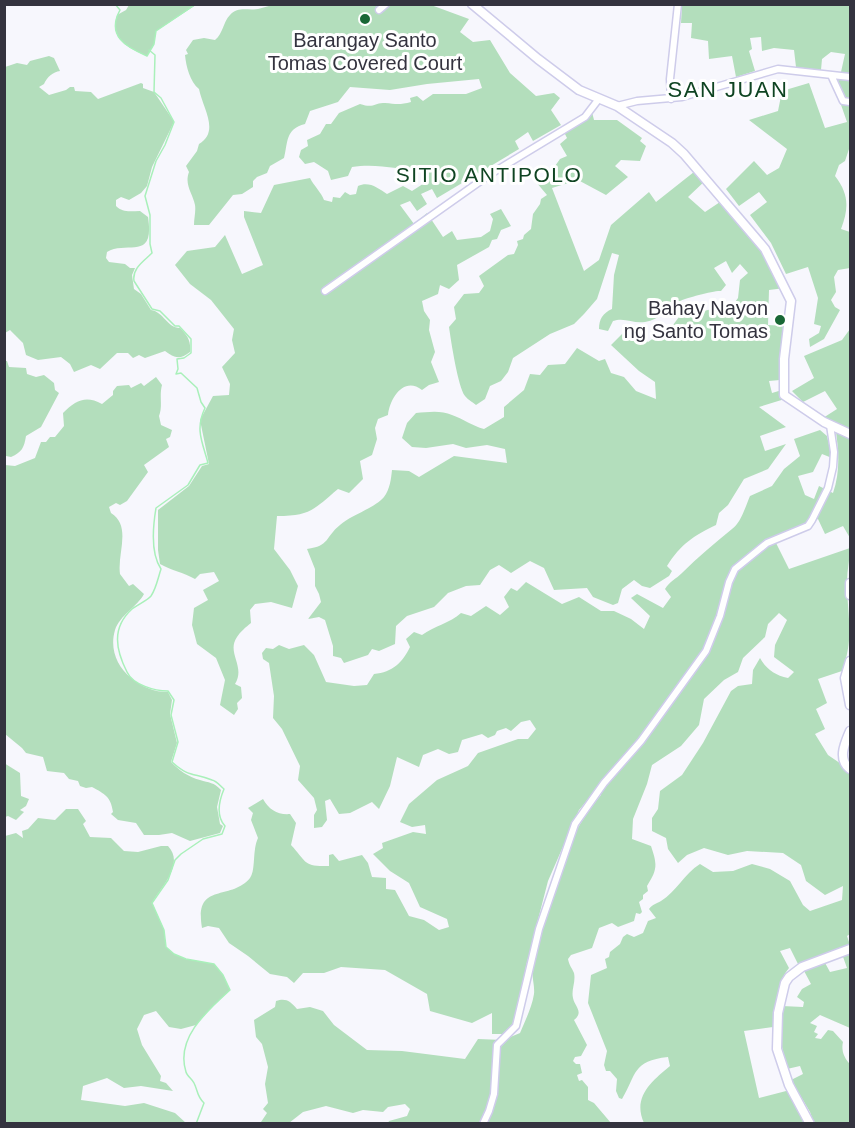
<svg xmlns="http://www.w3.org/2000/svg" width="855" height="1128" font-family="Arial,sans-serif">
  <rect width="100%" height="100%" fill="#f7f7fd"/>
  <path fill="#b3debc" d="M129 5V4L196 5 156 31 154 44 147 56C128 48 109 39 117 15L126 10Z
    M272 5H431L469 19 460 32 473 42 490 40 510 73 536 96 554 93 560 98 551 110 561 125 533 141 528 132 515 141 519 149 437 198 432 189 421 194 427 204 417 211 410 201 400 205 414 224 427 213 443 237 452 231 457 240 481 237 490 231 493 219 490 214 501 209 511 226 501 230 497 239 492 240 489 247 457 265 459 280 449 289 440 285 438 294 422 301 424 311 430 320 429 330 435 352 431 362 439 382 429 385 422 390C404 376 390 398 388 415L378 419 375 428 377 439 372 455 360 461 363 479 349 493 338 489C314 509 311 516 277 516L274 549 290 570 298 586 292 608 271 602 255 604 250 610 251 623C246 627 240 632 237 637 226 653 246 666 235 684L241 687 242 698 237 703 238 709 234 715 220 705 225 680 216 658 197 644 192 625 194 608 208 600 203 590 219 581 214 572 200 574 195 579C183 572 172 571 160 564L158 550V510L189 486 202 466 209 464 200 420 213 396 229 395 230 384 222 367 235 353 232 340 234 329 211 300 190 284 175 265 187 251 215 247 225 235 242 274 263 265 244 217V211L261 213 274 185 310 178C314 186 321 192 324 200L332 202 333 197 340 198 345 192 350 195 356 194 358 186C369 181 378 188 387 194L403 186 412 191 429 180 423 172C400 169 375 163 352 167L348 176 331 180 328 171 314 162 305 164 299 157 301 150 308 146 307 140 320 134 326 124H331L339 113 360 104C375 109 374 102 385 103 396 104 400 105 411 102L410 98 417 96 423 101 433 94H466L482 88 479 79 427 84 390 90 350 87 338 102 310 111 305 124C285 129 288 143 284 158L270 166 267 173 257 177 253 181V187L242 194 233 195 209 225H194C194 218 196 211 195 205 193 194 184 185 189 172L186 166 197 151 199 144C220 131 203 109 199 89 190 82 186 66 185 55L188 54 186 50 193 40 204 38 215 40C223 34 223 22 230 15 238 6 248 11 258 9 263 8 268 6 272 5Z
    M682 5H850V146L845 161 839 165 835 176C849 194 849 208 841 229L850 232V268L838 270 834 277 836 292 831 300 835 307 840 310 824 339 810 347 809 339 819 333 821 326 814 324 818 298 808 267 786 274 771 243 750 215 767 202 759 192 739 206 726 189 754 161 767 175 779 168 787 149 749 120 778 111 782 91 809 83 825 128 847 122 832 79 841 72 845 54 831 52 822 59 821 70 796 67 794 50 774 48 762 51 761 37 750 38 752 49 749 51 755 71 736 77 732 56 709 59 708 41 691 38 692 23H681Z
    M49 56 54 58 60 71C53 72 47 77 44 84L39 87 49 95 66 90 70 87H74L75 91 91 92 98 99 141 83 143 84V88L154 92 173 120V124L152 167 147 186 141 193 129 200 121 197 116 200V206C123 213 130 211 140 211L148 217C155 262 127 240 107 252L106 258 109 262 125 264 130 268H135L132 275 134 289 141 294 151 310C164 312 167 328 180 328 188 336 191 341 190 352 180 360 174 358 165 351L145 358 139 355 133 358 128 353H117L100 369 91 365 74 372 70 364 61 357 38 360 26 355 23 343 10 330 5 333V67L17 63 27 65 30 61Z
    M591 108 594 120H617L642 138 640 141 646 146 640 161 621 160 615 166 628 177 606 195 578 180 552 188 584 271 599 260 611 225 649 192 656 202 699 168 707 179 688 197 705 212 726 198 749 225 785 288 769 290 768 325 786 326 780 380 769 381 772 393 782 390 788 398 759 407 786 427 760 436 765 451 786 444 768 469 744 479 728 505 719 513 716 525C693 536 681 544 667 566L672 571 669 576 650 588 642 586 634 580 622 589 618 603 613 605 593 597 587 588 554 590 544 568 530 561 511 573 499 565 490 570 480 585 466 586 448 593 434 607 407 616 396 626 395 644 379 651 372 649 368 655 344 663 341 658 333 656V646L325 620 319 617 308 619 321 602 319 594 315 586V569L307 549C330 546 325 537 340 525 351 515 375 508 384 497 390 489 391 479 392 470L409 471 419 477 454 456 507 463 505 449 487 445 466 448 453 444 426 448 412 447 402 438 407 423 416 413C428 412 441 410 452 415 464 419 472 426 484 429L504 417V407L524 390 530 374 540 375 548 365 565 364 577 348 599 361 605 359 611 373 624 377 636 391 656 399 655 382 639 371 611 345 624 332 633 339 635 334 648 342 673 325 679 317 712 309H730L738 298 740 280 748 273 740 264 732 273 726 261 714 268 726 285 721 291C715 290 686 298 680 301 668 308 660 320 645 322 633 324 625 317 613 321L608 331 599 329C599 319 603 313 612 309L614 275 619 255 612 253 597 299 584 314 574 324 550 334 513 358 508 372 501 381 490 386 485 399 476 405C473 402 468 400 465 396 458 387 451 341 449 327L456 319 454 307 464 294 479 293 484 286 479 276 508 255 514 254 518 245 517 241 523 239 524 235 531 229 533 214 540 204 541 199 547 195 536 182 541 181 543 183 560 159 567 156 560 144 567 138 562 128Z
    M850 329V429L823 418 837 409 825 391 803 402 792 391 814 378 804 356 842 340Z
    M5 361H7L9 367 26 368 27 374 36 377 44 375 54 383 55 390 59 393 41 427 26 436C24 448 22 452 11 457L6 456 5 458Z
    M156 377 162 385C159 396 163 406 159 416L161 425 172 430 170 437 166 439 169 447 144 465 148 472 127 501 120 505 116 503 109 507 111 513C132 526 117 554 120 574L129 586 133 584 144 594C137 607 120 615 115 630 105 664 138 692 168 692L172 700 170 714 177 743 171 762C179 770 188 777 200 780 209 783 214 782 221 790L217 807 220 824 223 826 220 833 190 841 172 833 159 835H144L136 823 118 820 111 814 113 812C111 797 105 794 92 787L86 788 80 786 78 781 69 779 64 773 47 771 43 757 26 753 22 748 5 734V465L15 466 35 458 41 442H46L50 437H55L64 426 63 413C76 400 86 395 102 404L113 395V391L117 386 129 385 131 388 141 383 144 386Z
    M820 430 827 436 832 458 822 454 813 472 798 476 805 495 814 499 819 486 833 493C840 473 839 453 836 432L850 439V538L843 526 825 534 818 519 773 537 789 569 850 548C850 559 847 570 847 581 847 616 855 636 842 671L818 679 827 703 816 709 825 729 815 734 828 755 850 770V934L847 936 850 945 798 964 790 948 780 951 789 968C776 983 776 1008 773 1027L744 1031 759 1098 790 1090 807 1123H644C632 1097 652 1081 670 1066L668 1057C632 1061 637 1074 622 1099L619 1098 616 1091 617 1079 610 1071H606L604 1065 607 1051 588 1003 591 975 607 968 605 959 609 957 610 952 620 944 623 937 627 934 634 937 643 933 648 921 656 918 649 909C653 904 656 904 661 901 676 892 684 874 700 864L713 872 733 871 752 864 770 869 790 881 803 905 810 911 842 900 843 886 825 895 806 881 801 865 783 853 747 851 728 855 704 848 687 855 678 863 668 849 666 838 652 831V818L658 809 660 791 682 775 703 743 731 691 738 686 752 684 753 670 760 658C767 670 775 675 788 678L794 672 774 657 775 645 787 620 779 613 768 624 765 637 743 658 738 672 724 680 704 699 699 725 681 746 652 765 647 784 633 819 632 839 651 846C657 864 658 869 647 886L648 891 643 895V899L639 902 642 912 640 914 636 913 634 921 618 927 612 923 599 928 592 948 571 955 568 959C569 965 572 968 574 973 576 982 571 990 573 998 575 1007 584 1012 574 1020L587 1045 581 1056 575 1057 573 1061 576 1064H580L582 1073 577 1075 579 1081 582 1080 588 1087V1100L594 1103 611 1123H388L389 1121 407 1116 410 1109 405 1104 388 1107 383 1112 363 1110 353 1113 326 1106 303 1112 289 1123 261 1122 267 1113 263 1109 268 1103 265 1084 268 1067 262 1044 256 1037 254 1020 275 1007 276 1001C286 998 290 1001 297 1009L310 1007 323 1011 334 1025 367 1050 402 1051 465 1059 478 1039 503 1040 520 1033C525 1021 532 1007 534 994 535 985 531 976 533 967 543 905 560 844 601 795L596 790 579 810 548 881 526 966 518 1018 507 1034H492V1013L472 1023 430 1011 427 994 385 970 341 967 324 973H303L294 983 287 977 270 974 248 956 229 943 219 928 208 926 202 928C194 881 230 902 250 878 256 870 252 851 258 838L251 820 253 813 248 808 263 799C269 810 278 815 290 814L296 823 291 845C307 862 303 867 329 866V855L333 854 339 861 362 855 368 863 372 877 386 878V889L395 890 409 916 424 920 439 930 449 927 447 919 420 907 409 883 390 871 373 854 383 848 382 843 413 832 426 834 425 825 412 827 400 822 409 804 437 780 468 766 478 753 518 739H528L536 729 530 720 521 722 511 731 506 728 497 731 495 735 488 738 482 734 462 740 458 752 449 754 438 749 423 755 419 767 397 757 390 786 379 809 372 802 350 813 339 814 330 799 325 801 327 820 322 827 314 828V815L317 810 314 798 298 780 300 766 282 729 273 718 274 696 269 663 263 659 262 653 266 648 273 649 279 645 289 649 304 645 314 655 326 682 354 686 367 685 374 674C393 672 402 663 410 647L406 639 414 632 422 635C434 626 450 623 461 613L471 616 486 606 500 615 509 607 504 597 511 588 517 591 526 582 562 604 579 597 601 611H614L631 619 644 629 650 616 631 598 637 594 663 608 671 597 665 589C670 581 676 579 682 573 698 557 715 543 732 529 741 523 746 505 750 496L772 486 784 469 800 456 794 439Z
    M4 763 20 773 21 796 29 799 26 806 20 810 24 812 16 820 8 816 5 817Z
    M66 809H78L86 821 83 824 90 837 111 838 124 851 138 852 161 846H168C185 864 161 887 152 903L164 930 166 947 174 954 186 959 214 964 223 975 230 990 210 1009 196 1025 181 1029 169 1027 156 1011 144 1015 137 1029 142 1045 161 1076 160 1081 166 1083 173 1091 141 1086 124 1088 107 1078 83 1086 81 1100 125 1106 144 1103 175 1113 186 1123H5V836L16 833 23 838 22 831 28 829 38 818 55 820Z
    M850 952V1028L820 1015 810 1023 817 1026 814 1032 818 1034 815 1038 821 1039 828 1030 833 1031 843 1042C841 1050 844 1058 850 1064V1123H814L810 1112 791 1080 803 1074 800 1066 787 1069 780 1038 782 1006 803 1007 804 1002 797 997 802 989 811 984 803 969 824 961 830 972 847 968 842 954Z"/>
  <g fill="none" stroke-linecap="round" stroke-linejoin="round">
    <path stroke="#a9f0ba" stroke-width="1.5" d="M115 4 120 10C106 36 126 47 147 56L154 44 156 31 196 4
      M149 50 155 55 154 92 161 98 174 122 165 145 156 161 145 196 150 215V244L152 253C144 261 132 268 134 281L152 309 160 311 175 326H179L191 339V353L184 358 177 359 178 369 176 374 181 373 197 388 201 402 205 408C195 429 202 441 208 463L200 465 188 485 156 508C153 526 150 553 161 569 158 578 156 589 151 596 147 601 138 604 132 609 111 628 116 650 127 672 133 685 155 691 168 691L174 700 171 715 178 742 172 762C188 777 194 773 212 780 217 781 220 786 224 789 219 801 216 816 225 826L222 834 203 839 181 854 175 860 168 880 152 903 164 930 166 947 174 954 186 959 214 964 223 975 230 990C208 1010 175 1038 186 1072 187 1076 192 1079 194 1083 198 1091 197 1097 204 1103L196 1124"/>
    <defs>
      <path id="street" d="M379 10 386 4
        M831 75 843 101 850 102
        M671 99 670 79 678 4
        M617 106 637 101 682 97 778 69 850 77
        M325 291 489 175 585 117 598 100
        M483 1124 489 1111 494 1094 497 1045 516 1026 539 929 575 824 604 783 641 741 706 651 720 616 729 582 735 569 767 543 808 526 812 520 828 488 833 467 834 452 830 425"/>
      <path id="secondary" d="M472 4 538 59 579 90 617 106 672 143 684 154 765 249 791 301 784 359V395L824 422 850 434
        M850 583V595
        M850 661 845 678 850 705
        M850 731C845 743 837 759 850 769
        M810 1124 789 1085 777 1049 778 1013 785 983 789 977 802 967 850 949"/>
    </defs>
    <use href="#street" stroke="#ceccea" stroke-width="9"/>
    <use href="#secondary" stroke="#ceccea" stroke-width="11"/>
    <use href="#street" stroke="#fff" stroke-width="6"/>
    <use href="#secondary" stroke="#fff" stroke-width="8"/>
  </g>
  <g fill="#196736" stroke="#fff" stroke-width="2">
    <circle cx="365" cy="19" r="6"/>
    <circle cx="780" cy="320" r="6"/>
  </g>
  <g text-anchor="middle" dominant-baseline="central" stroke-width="6" stroke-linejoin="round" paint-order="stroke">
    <g font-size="20" fill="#34333f" stroke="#fff">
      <text x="365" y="40">Barangay Santo<tspan x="365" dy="23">Tomas Covered Court</tspan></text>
      <text x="768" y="308" text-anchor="end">Bahay Nayon<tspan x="768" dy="23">ng Santo Tomas</tspan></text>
    </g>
    <g font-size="21" letter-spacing="1.5" fill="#0f4422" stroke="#fff">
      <text x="489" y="174">SITIO ANTIPOLO</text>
    </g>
    <g font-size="22" letter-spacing="1.5" fill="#0f4422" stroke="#fff">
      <text x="728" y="89">SAN JUAN</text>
    </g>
  </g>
  <rect width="855" height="1128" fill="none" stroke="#34333f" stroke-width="12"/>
</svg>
